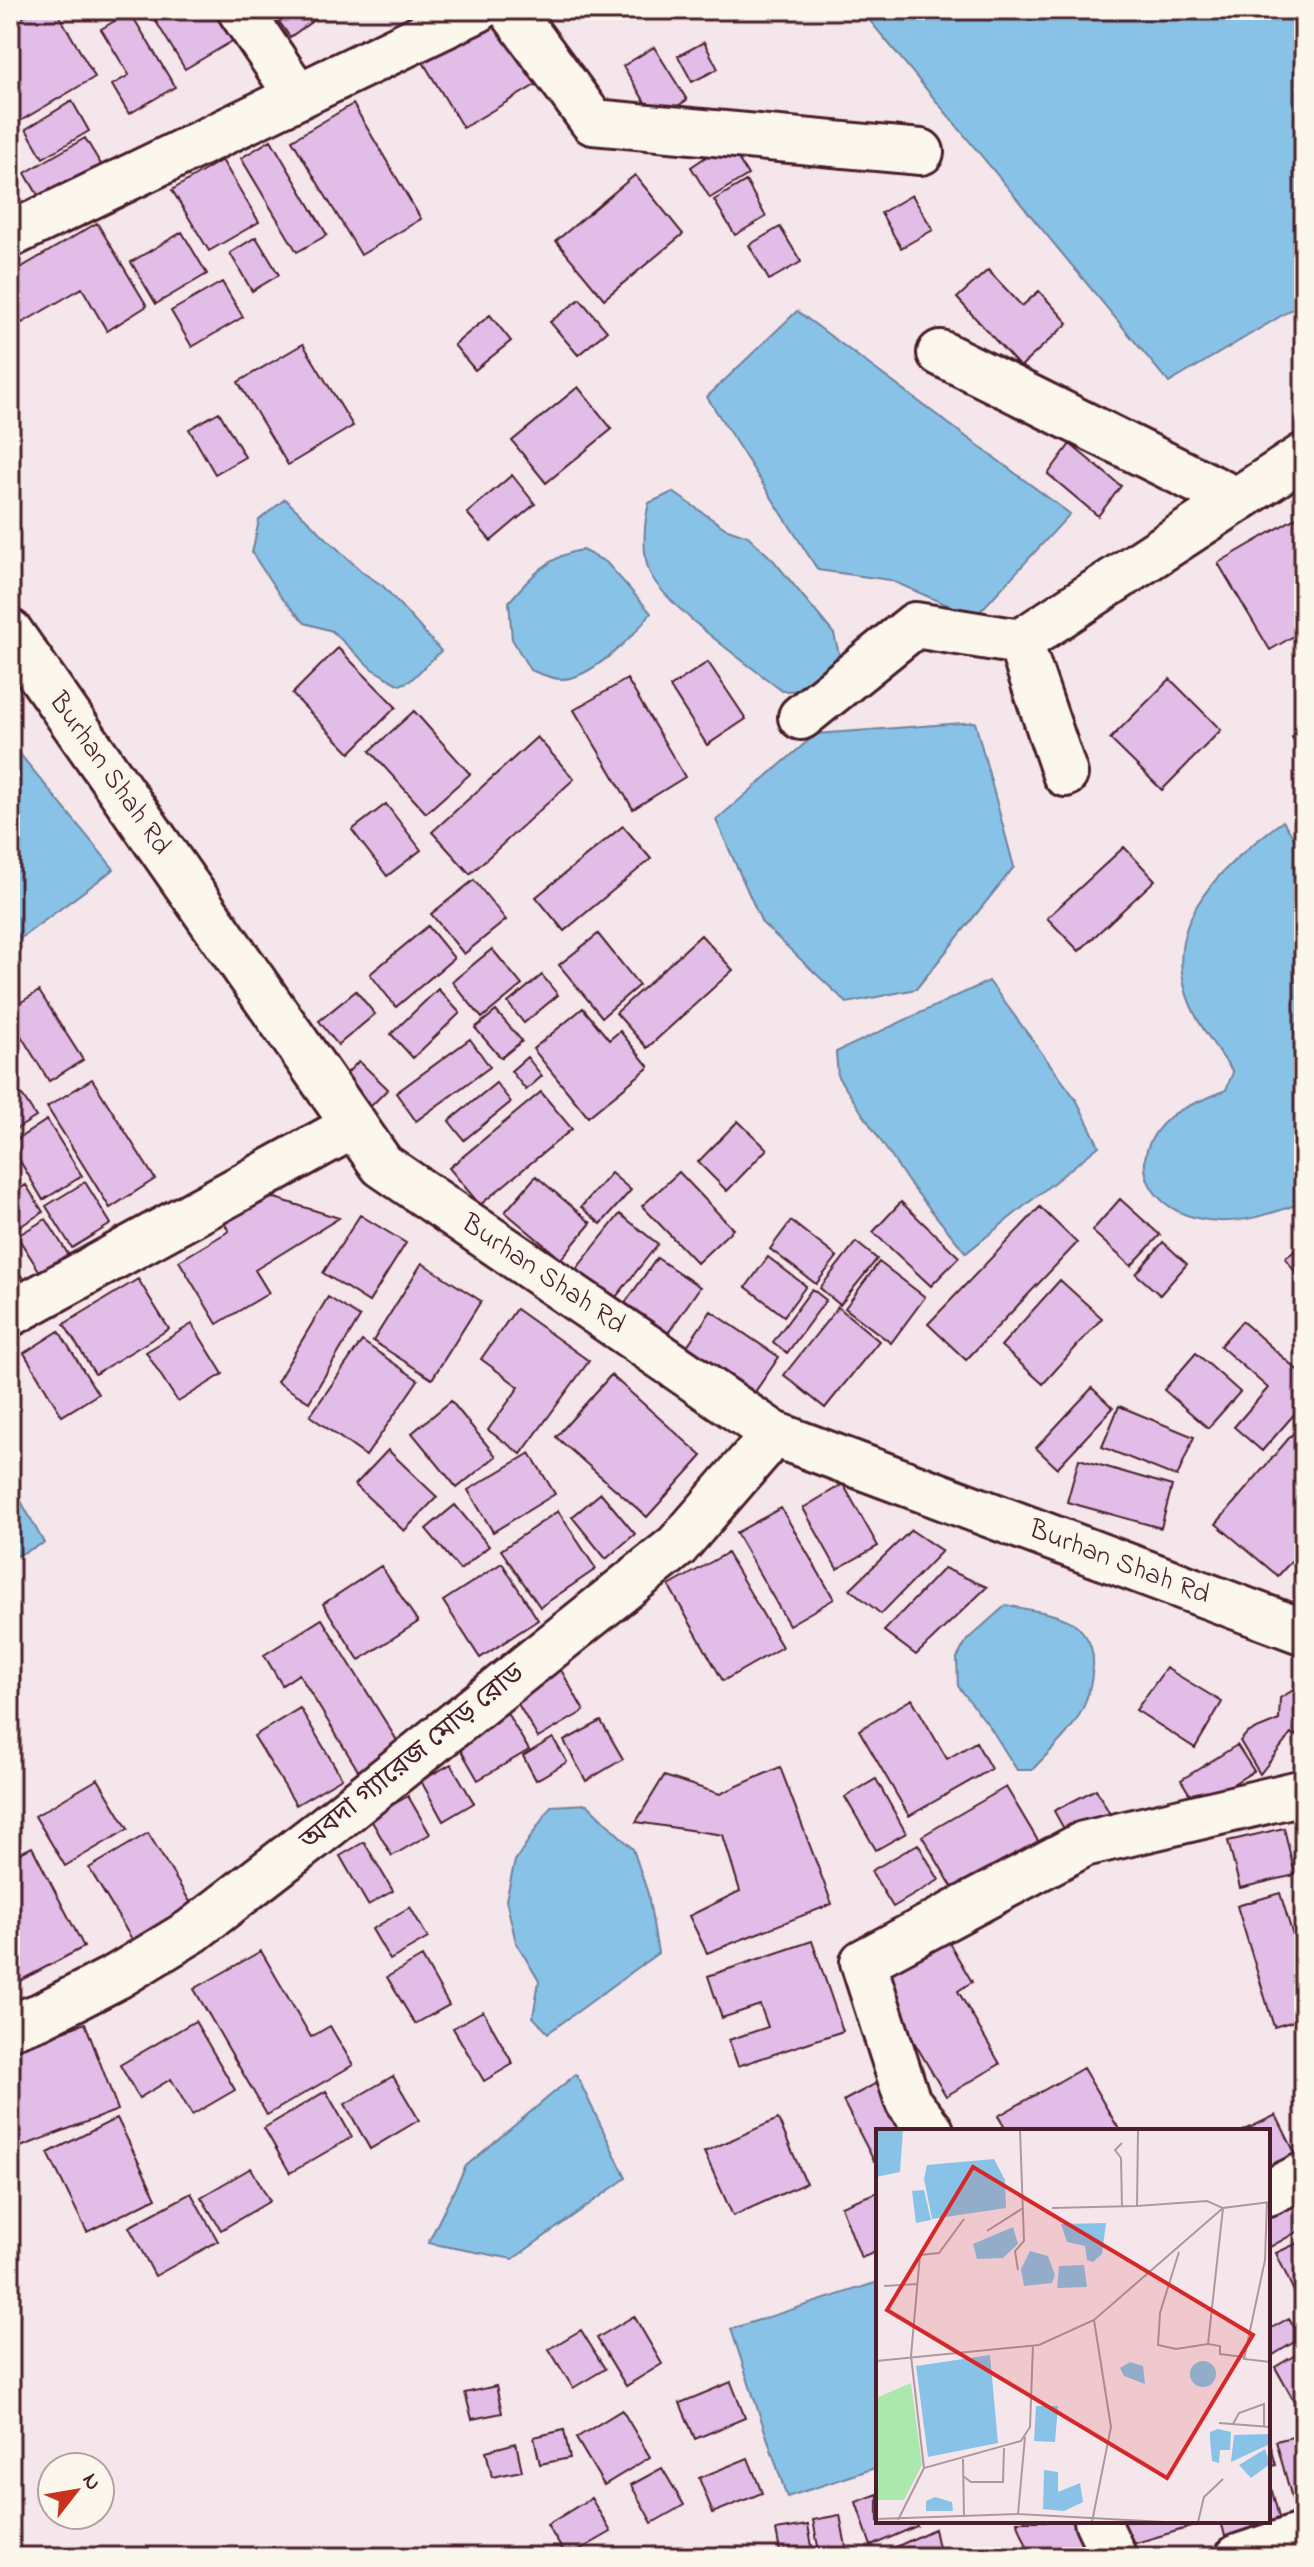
<svg xmlns="http://www.w3.org/2000/svg" width="1314" height="2567" font-family="'Indie Flower','Noto Sans Bengali',sans-serif">
  <rect width="100%" height="100%" fill="#f4e6eb"/>
  <filter id="ink" filterUnits="userSpaceOnUse"><feTurbulence type="fractalNoise" baseFrequency=".0125" numOctaves="2"/><feDisplacementMap in="SourceGraphic" scale="16" xChannelSelector="R" yChannelSelector="G"/><feConvolveMatrix kernelMatrix="1 2 1 2 8 2 1 2 1" color-interpolation-filters="sRGB"/></filter>
  <g filter="url(#ink)">
    <path fill="#88c3e7" stroke="#6f819c" stroke-width="2" d="M861 10H1304V302L1169 383Z
      M797 311 1070 514 975 617 890 580 818 570 707 397Z
      M673 492 725 528 748 536 774 561 834 634 843 670 821 690 782 691C751 666 662 604 649 571 642 552 644 523 649 503Z
      M285 499 362 572 383 586 441 651 410 681 400 685 372 669 332 631 305 623 281 597 252 553 259 520Z
      M582 550 606 562 651 613C635 635 590 680 561 679 551 679 539 673 530 670L512 639 509 602C528 579 551 554 582 550Z
      M975 722 1014 867 916 989 847 1003 762 923 716 820 816 734Z
      M10 742 114 869 10 946Z
      M1283 821 1304 854V1202C1273 1213 1241 1225 1208 1220 1149 1213 1121 1159 1170 1117 1185 1105 1209 1098 1226 1090L1233 1072C1222 1055 1208 1038 1198 1020 1149 931 1216 870 1283 821Z
      M989 981 1077 1101 1099 1146 966 1253 909 1183 838 1077 836 1052Z
      M10 1481 44 1543 10 1559Z
      M1006 1605C1026 1610 1056 1612 1073 1623 1088 1634 1094 1649 1093 1666 1089 1718 1066 1734 1032 1770H1017L990 1727 958 1686 957 1658 967 1640Z
      M587 1804 633 1849 648 1894 658 1953 548 2033 533 2017 539 1981 516 1942 506 1900 515 1861 551 1806Z
      M576 2074 626 2178 513 2259 428 2243 466 2166Z
      M878 2282V2467L787 2497 731 2329Z"/>
    <path fill="#e2bde8" stroke="#4a1f2b" stroke-width="2" d="M35 10H56L95 77 10 127V25Z
      M149 10H219L236 39 185 69Z
      M271 10H317L321 15 290 37Z
      M130 12 175 87 129 114 112 85 129 75 101 29Z
      M497 18 537 84 463 128 423 62Z
      M704 42 718 69 692 82 678 56Z
      M654 47 687 100 656 120 623 66Z
      M72 101 89 131 43 158 26 129Z
      M353 104 421 219 361 255 292 140Z
      M85 138 105 171 45 207 25 173Z
      M271 140 327 235 297 252 241 158Z
      M728 142 748 175 710 198 691 167Z
      M222 160 259 222 209 251 172 190Z
      M635 175 683 234 604 299 556 241Z
      M746 181 766 217 735 235 714 200Z
      M912 195 933 230 901 248 881 213Z
      M97 223 147 306 107 331 82 288 22 323 10 303V274Z
      M780 227 801 262 769 280 749 245Z
      M182 232 207 274 156 304 131 262Z
      M256 237 279 275 252 291 230 253Z
      M988 270 1022 306 1039 291 1068 323 1020 367 957 298Z
      M222 282 243 317 192 347 171 311Z
      M580 299 607 331 578 355 550 322Z
      M490 315 511 341 475 370 454 345Z
      M303 344 353 426 288 465 238 382Z
      M578 387 612 429 546 483 512 441Z
      M219 412 245 457 215 474 189 429Z
      M1070 444 1121 486 1098 516 1048 474Z
      M512 475 535 504 491 541 467 513Z
      M1304 513V630L1270 650 1218 563Z
      M338 648 396 707 350 753 292 694Z
      M708 662 746 719 707 745 670 687Z
      M627 679 685 777 633 809 574 710Z
      M1170 679 1221 730 1162 790 1110 739Z
      M414 711 470 774 426 813 370 751Z
      M1304 730V757L1292 737Z
      M537 737 574 779 470 874 432 832Z
      M386 804 421 850 387 876 352 830Z
      M623 826 651 859 564 931 536 897Z
      M1124 847 1155 880 1079 951 1047 918Z
      M474 880 506 920 464 954 431 914Z
      M428 926 454 958 396 1007 370 974Z
      M598 934 639 985 602 1017 559 965Z
      M701 935 733 970 647 1048 616 1013Z
      M492 949 522 985 482 1018 452 982Z
      M542 975 558 995 524 1023 508 1003Z
      M438 989 460 1013 413 1058 391 1034Z
      M39 991 83 1060 49 1081 10 1018V1009Z
      M356 991 375 1014 338 1045 319 1021Z
      M583 1008 609 1040 620 1031 649 1067 588 1117 533 1049Z
      M496 1011 522 1041 501 1058 475 1028Z
      M470 1039 490 1067 416 1121 396 1093Z
      M527 1057 542 1076 526 1090 511 1071Z
      M359 1061 388 1089 363 1114 335 1085Z
      M10 1077 36 1117 10 1133Z
      M92 1079 155 1179 110 1208 47 1107Z
      M496 1083 511 1102 464 1140 449 1121Z
      M541 1092 572 1129 480 1205 449 1168Z
      M47 1120 82 1176 43 1200 10 1144Z
      M738 1121 767 1149 727 1191 698 1162Z
      M679 1172 733 1229 697 1263 642 1206Z
      M611 1173 631 1190 601 1224 581 1207Z
      M536 1176 591 1223 561 1259 505 1212Z
      M85 1182 111 1224 72 1248 46 1206Z
      M26 1185 43 1212 16 1229 10 1220V1195Z
      M275 1198 339 1218 255 1270 269 1293 217 1324 179 1261 229 1231 216 1210 241 1199Z
      M1120 1199 1160 1235 1131 1266 1092 1231Z
      M901 1202 959 1257 931 1286 873 1232Z
      M1040 1207 1077 1243 966 1360 928 1324Z
      M620 1214 658 1244 612 1302 574 1272Z
      M360 1215 406 1243 369 1302 323 1273Z
      M46 1219 68 1254 40 1272 17 1236Z
      M791 1221 837 1257 816 1284 770 1249Z
      M856 1242 877 1259 840 1305 820 1288Z
      M1163 1242 1187 1264 1160 1295 1136 1274Z
      M1302 1246 1304 1249 1303 1283 1285 1258Z
      M768 1257 806 1286 784 1316 746 1287Z
      M10 1258 27 1285 10 1295Z
      M657 1258 700 1287 666 1336 623 1306Z
      M879 1262 925 1297 891 1343 845 1308Z
      M422 1263 481 1301 432 1379 373 1341Z
      M138 1279 169 1329 95 1374 64 1324Z
      M1060 1280 1102 1318 1043 1384 1001 1346Z
      M812 1289 826 1300 787 1353 773 1342Z
      M328 1297 360 1317 309 1402 277 1382Z
      M838 1307 879 1341 825 1408 784 1375Z
      M516 1309 589 1361 521 1454 488 1430 519 1387 481 1359Z
      M711 1311 779 1357 750 1399 683 1352Z
      M1242 1321 1304 1376V1403L1262 1451 1234 1427 1268 1388 1220 1346Z
      M192 1324 223 1374 178 1402 146 1352Z
      M59 1331 98 1394 62 1416 24 1353Z
      M362 1341 418 1380 366 1456 310 1416Z
      M1196 1353 1240 1392 1208 1428 1164 1390Z
      M611 1375 702 1456 647 1517 556 1437Z
      M1092 1388 1113 1408 1057 1468 1036 1448Z
      M451 1401 496 1456 457 1488 412 1433Z
      M1119 1406 1194 1437 1177 1477 1102 1447Z
      M1295 1431 1304 1438V1547L1278 1576 1216 1524Z
      M388 1450 437 1497 404 1531 355 1485Z
      M530 1453 555 1494 493 1532 468 1490Z
      M1079 1459 1172 1486 1161 1528 1067 1502Z
      M843 1484 878 1546 837 1569 803 1508Z
      M601 1493 635 1534 606 1559 572 1517Z
      M455 1505 489 1546 460 1570 426 1529Z
      M781 1508 834 1599 789 1625 736 1533Z
      M558 1511 596 1569 540 1607 501 1550Z
      M911 1530 942 1551 881 1614 850 1589Z
      M727 1553 782 1647 723 1681 669 1586Z
      M502 1563 538 1620 480 1658 443 1601Z
      M381 1566 418 1622 359 1660 323 1604Z
      M944 1568 987 1587 916 1655 884 1631Z
      M322 1619 401 1747 359 1772 299 1674 282 1685 264 1655Z
      M1166 1668 1222 1702 1195 1748 1136 1710Z
      M561 1670 584 1711 538 1738 514 1697Z
      M1302 1685V1737L1291 1734 1260 1774 1240 1741 1247 1733 1279 1720 1280 1698Z
      M912 1699 947 1759 976 1742 991 1769 909 1816 859 1730Z
      M300 1708 342 1778 296 1805 254 1736Z
      M507 1713 529 1750 478 1780 456 1742Z
      M601 1721 623 1759 586 1781 564 1741Z
      M553 1738 567 1762 536 1780 523 1756Z
      M1237 1745 1254 1771 1197 1806 1181 1780Z
      M451 1764 474 1803 443 1821 421 1781Z
      M780 1767 832 1904 707 1953 689 1916 740 1891 723 1835 636 1822 664 1776 720 1794Z
      M98 1779 128 1829 65 1866 35 1816Z
      M876 1779 906 1833 876 1850 845 1797Z
      M1006 1787 1044 1851 960 1900 922 1836Z
      M1096 1789 1111 1816 1069 1838 1054 1811Z
      M408 1796 430 1834 392 1856 370 1818Z
      M1284 1828 1295 1875 1240 1888 1228 1841Z
      M148 1833 192 1905 133 1941 89 1868Z
      M364 1842 393 1891 368 1905 340 1856Z
      M918 1844 939 1880 893 1907 871 1871Z
      M32 1847 84 1947 10 1986V1858Z
      M1280 1893 1304 1972V2018L1274 2027 1237 1906Z
      M410 1907 428 1938 390 1960 372 1929Z
      M941 1929 972 1982 958 1991 1000 2064 946 2096 871 1969Z
      M812 1941 843 2031 738 2066 729 2040 768 2027 760 2005 722 2018 708 1976Z
      M261 1951 311 2037 330 2026 353 2065 267 2115 194 1989Z
      M422 1957 449 2005 415 2024 387 1977Z
      M483 2011 513 2064 484 2081 453 2028Z
      M195 2021 235 2090 192 2115 171 2079 139 2098 120 2065Z
      M85 2023 118 2110 10 2151V2051Z
      M1083 2068 1120 2131H1007L998 2116Z
      M393 2076 419 2120 370 2149 345 2104Z
      M888 2077 916 2131H878V2159L874 2161 843 2101Z
      M326 2091 352 2137 290 2173 264 2128Z
      M1276 2115 1301 2165 1268 2181V2131H1243Z
      M117 2118 156 2198 87 2232 48 2153Z
      M778 2119 806 2183 733 2216 704 2152Z
      M251 2168 270 2201 221 2230 201 2197Z
      M1304 2187V2228L1268 2248V2207Z
      M878 2192V2251L861 2258 841 2206Z
      M191 2193 218 2241 155 2276 129 2227Z
      M1304 2240V2313L1276 2253Z
      M634 2316 662 2364 626 2386 597 2338Z
      M1289 2318 1301 2338 1268 2358V2330Z
      M581 2330 605 2369 573 2388 549 2349Z
      M1304 2350V2395L1294 2401 1275 2367Z
      M731 2382 745 2418 695 2439 680 2403Z
      M496 2386 502 2413 472 2419 465 2393Z
      M622 2410 650 2457 604 2485 576 2438Z
      M564 2430 570 2458 540 2464 534 2437Z
      M1304 2434V2519L1298 2520 1276 2441Z
      M1268 2436 1276 2465 1268 2467Z
      M516 2443 522 2471 492 2477 486 2451Z
      M748 2458 762 2493 713 2513 699 2478Z
      M662 2468 684 2505 652 2523 631 2485Z
      M1268 2476 1281 2525 1226 2540 1221 2521H1268Z
      M878 2494V2521H915L917 2526 871 2546 856 2502Z
      M591 2498 611 2532 567 2557 547 2525Z
      M840 2515 847 2552 820 2557 813 2520Z
      M1017 2521H1088L1097 2543 1059 2557H1031Z
      M1112 2521H1211L1119 2548Z
      M808 2525 814 2557H781L776 2530Z
      M934 2529 940 2557H875Z"/>
    <g fill="none" stroke-linecap="round" stroke-linejoin="round">
      <defs>
        <path id="minor" d="M240 10 298 96
          M511 10 593 122 921 152
          M10 235 477 10
          M940 353 1236 500
          M10 632 382 1165 774 1434 1304 1632
          M1020 642 1065 774
          M801 717 915 625 1020 642 1304 456
          M10 1314 355 1125
          M10 2027 40 2016 118 1976 192 1931 328 1826 677 1546 774 1434
          M931 2131 908 2102 863 1962 1084 1844 1304 1792
          M1268 2193 1304 2175
          M1097 2521 1114 2557
          M1238 2557 1304 2535"/>
      </defs>
      <use href="#minor" stroke="#4a1f2b" stroke-width="50"/>
      <use href="#minor" stroke="#fbf7ec" stroke-width="44"/>
    </g>
  </g>
  <g text-anchor="middle" dominant-baseline="central" stroke-width="6" stroke-linejoin="round" paint-order="stroke">
    <g font-size="28" fill="#4a1f2b" stroke="#fbf7ec">
      <text transform="translate(109 774) rotate(55)">Burhan Shah Rd</text>
      <text transform="translate(543 1275) rotate(34)">Burhan Shah Rd</text>
      <text transform="translate(1119 1563) rotate(21)">Burhan Shah Rd</text>
      <text transform="translate(413 1758) rotate(-39)">অবদা গ্যারেজ মোড় রোড</text>
    </g>
  </g>
  <g transform="translate(876 2129)">
    <rect width="394" height="394" fill="#f4e6eb"/>
    <path d="M35 254 46 336 28 371H0V269Z" fill="#abe8ae"/>
    <path d="M0 1H27L24 43 0 48ZM118 30 129 51 130 79 56 90 48 50 51 36ZM48 61 55 91 40 94 36 62ZM230 94 226 125 217 133 211 131 209 117 191 113 185 95ZM137 98 142 115 127 129 101 130 97 115ZM154 122 172 127 179 146 176 154 148 157 145 140ZM208 136 211 158 181 159 183 137ZM114 226 122 314 52 328 40 237ZM314 245a13 13 0 1 1 26 0a13 13 0 1 1-26 0ZM254 233 267 237 269 255 248 247 244 239ZM160 277H182L179 313 158 312ZM342 300 355 303 354 321H344L343 334 336 332 334 310V303ZM394 305V315L355 333 358 306ZM389 320 394 335 375 349 363 336ZM168 341 182 343V363L204 354 207 373 188 382 167 380ZM59 368 76 373 77 382H50V372Z" fill="#88c3e7"/>
    <path fill="none" stroke="#b0969e" stroke-width="2" d="M262 1 261 77 331 72 347 79 332 215 344 217V225L368 228M391 73 389 131 368 230 394 233M246 78 245 29 239 21 246 14M176 79 261 77M111 102 147 79M303 123 284 184 282 216 300 220 332 215M142 141 139 122 148 112 144 1M8 157 41 155M0 232 163 216 218 191 347 79 394 73M343 294 394 298M357 295 363 284 388 275V298M87 330 88 387M48 339 35 227 44 126 63 124 88 90M87 347 95 353H127L128 319M142 385 149 308M0 390 142 385 288 393M22 391 48 339 145 312 154 298 157 216M216 393 235 298 218 191M322 393 328 368 347 350"/>
    <path fill="#d62828" fill-opacity="0.15" stroke="#d62828" stroke-width="4" d="M97 38 377 206 291 349 11 181Z"/>
    <rect width="394" height="394" fill="none" stroke="#4a1f2b" stroke-width="4"/>
  </g>
  <rect width="1314" height="2567" fill="none" stroke="#fbf7ec" stroke-width="40"/>
  <rect x="20" y="20" width="1274" height="2527" fill="none" stroke="#4a1f2b" stroke-width="3" filter="url(#ink)"/>
  <g transform="translate(76 2491) rotate(59)"><circle r="38" fill="#fbf7ec" stroke="#b4a19f" stroke-width="2"/>
  <path d="M0-6L14 30L0 20L-14 30Z" fill="#c8321e"/>
  <text y="-12" font-size="22" font-weight="bold" text-anchor="middle" fill="#4a1f2b">N</text>
  </g>
</svg>
